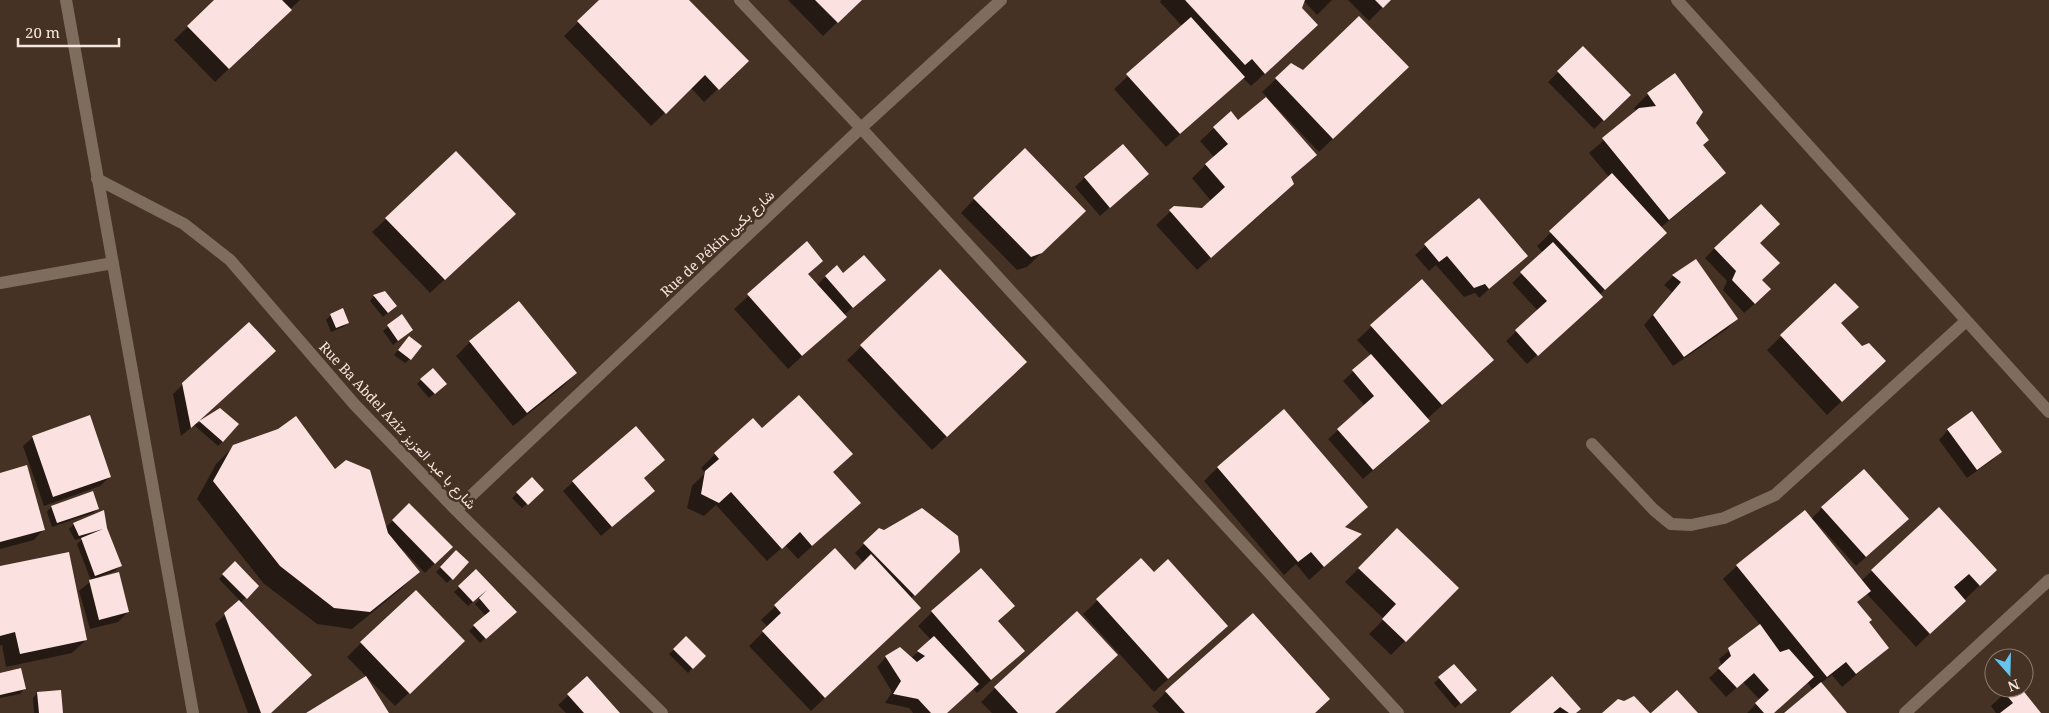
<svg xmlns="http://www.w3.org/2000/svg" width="2049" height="713" font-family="'Noto Serif',Vazirmatn,serif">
  <rect width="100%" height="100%" fill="#463224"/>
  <path fill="#0007" d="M216 0H300L215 82 174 40Z
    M601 0H687L733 75 704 102 691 88 651 126 564 36Z
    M788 0H860L823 36Z
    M1161 0H1303L1301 8 1303 39 1251 86 1243 78 1166 147 1114 89 1182 26 1160 2Z
    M1306 0H1332L1317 15 1304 1Z
    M1348 0H1390L1369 21Z
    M1583 48 1629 95 1594 129 1548 82Z
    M1291 65 1303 72 1393 81 1319 152 1276 107 1274 108 1315 155 1290 178 1293 184 1279 198 1197 270 1156 225 1175 207 1202 209 1211 201 1192 178 1214 157 1200 141 1214 128 1238 122 1267 97 1262 92Z
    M1675 75 1701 146 1724 173 1710 187 1660 228 1651 246 1599 295 1592 307 1527 364 1506 341 1538 311 1512 283 1543 253 1537 246 1609 177 1589 153 1637 112 1634 108 1648 94Z
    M1148 174 1100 216 1075 187 1085 177Z
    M974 199 1070 225 1027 267 1017 270 961 213Z
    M1478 200 1526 256 1479 298 1475 293 1464 297 1436 265 1429 271 1415 255Z
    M386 219 500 228 430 293 372 232Z
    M807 243 822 261 807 275 817 285 826 276 843 274 874 289 844 315 831 330 788 369 734 309Z
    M1759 243 1760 299 1744 313 1723 290 1727 281 1705 258 1715 248Z
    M1695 261 1736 319 1727 329 1673 366 1644 325 1672 292 1664 285 1673 276Z
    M940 271 1012 375 932 450 847 360Z
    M1422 280 1492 360 1427 419 1429 421 1419 431 1363 479 1328 439 1365 406 1343 381 1371 355 1357 340Z
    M1835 285 1857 307 1840 324 1862 348 1870 375 1827 415 1767 350Z
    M374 296 391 310 383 317 370 301Z
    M519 303 576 373 562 387 513 426 456 356 470 342Z
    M331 315 348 323 343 327 331 332 326 320Z
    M402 316 412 330 393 345 383 331Z
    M404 342 410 359 405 363 394 355Z
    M421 380 441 388 429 398 417 384Z
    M183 384 197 424 220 410 223 441 218 446 194 425 181 436 173 394Z
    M762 430 832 473 845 516 798 559 785 545 767 561 716 505 704 516 687 508 692 486 705 473 701 468 715 454Z
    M1948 430 2001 452 1991 461 1967 478 1939 440Z
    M33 437 110 477 100 486 44 506 23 446Z
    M234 446 334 471 385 528 409 505 451 547 425 573 401 548 399 549 418 572 401 589 352 629 317 624 263 583 197 499 216 464Z
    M664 460 643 479V500L601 536 563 491 573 482Z
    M1218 467 1367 507 1344 528 1360 535 1309 580 1296 564 1284 575 1204 481Z
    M0 474 43 530 34 540 0 549Z
    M532 479 542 490 522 508 512 498Z
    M51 507 98 508 93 513 52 527 47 512Z
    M1822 508 1898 529 1856 566 1815 521 1813 522 1861 581 1939 509 1982 583 1916 647 1866 593 1856 603 1868 623 1887 648 1842 687 1832 675 1821 683 1846 713H1786L1813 690 1807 682 1773 713H1747L1760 700 1743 682 1726 697 1709 678 1722 666 1719 659 1760 625 1723 579 1737 566 1811 519Z
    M74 524 106 528 120 566 115 571 101 576 128 612 118 622 90 629 79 591 91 581 77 544 83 538 75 540 69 529Z
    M879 529 949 562 911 598 906 621 811 711 749 646 768 627 761 620 835 550 855 571 864 563 855 553Z
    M1397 530 1457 588 1391 655 1369 634 1384 619 1345 582Z
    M456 551 468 562 447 583 436 572Z
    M1141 560 1213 639 1154 692 1083 614Z
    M235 563 258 586 240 603 270 713H248L215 624 240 601 219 579Z
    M0 568 86 640 72 653 6 667 2 645 0 646Z
    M476 571 511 616 480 643 469 631 486 616 475 604 482 597 481 596 468 606 454 592Z
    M1013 606 998 622 1023 651 977 693 973 688 946 713H913L909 708 885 703 892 692 877 667 886 657 911 658 931 640 918 626 932 612Z
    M686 638 704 656 688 673 669 654Z
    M361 643 450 654 395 706 347 657Z
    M1454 666 1470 695 1455 708 1434 683Z
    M0 674 24 689 20 694 0 698Z
    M587 678 619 713H566L558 705Z
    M1552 678 1575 713H1512Z
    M995 688 1054 713H992L981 702Z
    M2010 688H2019L2039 713H1996L1991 706Z
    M1166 692 1315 713H1159L1152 706Z
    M37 693 62 713H34L33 698Z"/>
  <path fill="#fbe1df" d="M214 0H282L292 10 229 69 187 26Z
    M599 0H689L749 61 719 90 705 75 666 114 577 21Z
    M815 0H862L838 23Z
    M1185 0H1305L1302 8 1318 25 1265 74 1252 59 1245 65Z
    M1375 0H1391L1383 8Z
    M1359 16 1409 67 1333 139 1275 78 1291 63 1303 70Z
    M1191 17 1245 77 1180 134 1126 74Z
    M1583 46 1631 95 1604 121 1557 71Z
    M1675 73 1703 112 1696 123 1709 140 1703 145 1726 173 1669 220 1602 138 1639 108 1656 106 1647 93Z
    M1266 97 1317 155 1291 177 1294 184 1211 258 1169 210 1174 206 1202 208 1225 187 1205 164 1228 144 1213 127 1231 111 1238 120Z
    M1123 144 1149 174 1110 208 1084 177Z
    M1025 148 1086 211 1042 253 1031 257 973 198Z
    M456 151 516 214 445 280 385 218Z
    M1612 173 1667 233 1605 290 1549 231Z
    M1479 198 1528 256 1489 289 1485 284 1474 288 1447 256 1439 262 1424 244Z
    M1761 204 1780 224 1760 243 1780 263 1762 280 1771 289 1755 304 1732 280 1736 271 1714 248Z
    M807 241 823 261 808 274 847 317 802 356 747 294Z
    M1553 242 1603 297 1538 356 1515 330 1547 301 1520 272Z
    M864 255 886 280 853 308 825 276 837 265 843 273Z
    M1696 259 1738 319 1684 357 1653 315 1681 282 1672 275Z
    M940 269 1027 362 947 437 860 345Z
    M1422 279 1494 360 1442 405 1370 325Z
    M1835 283 1859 307 1841 323 1862 346 1869 343 1886 361 1842 402 1780 335Z
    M385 291 397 306 388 313 373 295Z
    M519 301 577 373 527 413 469 341Z
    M343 308 349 323 336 328 330 314Z
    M402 314 413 330 398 341 387 325Z
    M249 322 276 351 199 421 220 408 239 424 223 442 199 421 191 428 182 383Z
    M409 336 422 346 411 360 398 350Z
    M1371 354 1430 421 1373 470 1337 429 1374 396 1352 370Z
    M433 368 447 384 435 394 420 379Z
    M799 395 853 454 833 472 861 503 812 546 800 532 782 549 731 492 719 503 701 494 705 471 719 459 714 453 753 418 762 428Z
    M1284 409 1368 507 1345 527 1362 534 1324 567 1311 552 1298 562 1217 467Z
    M1972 411 2002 452 1977 470 1947 429Z
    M90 415 111 477 53 497 32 436Z
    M296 416 335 469 346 460 370 470 388 533 420 572 370 612 334 608 280 566 213 481 233 445 278 429Z
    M636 426 665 460 644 478 655 491 612 527 572 481Z
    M27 465 45 530 0 542V473Z
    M1864 469 1909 519 1866 557 1821 507Z
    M532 477 544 490 528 505 516 492Z
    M93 491 99 509 57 523 51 506Z
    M409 503 453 547 435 564 392 520Z
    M1939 507 1997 570 1980 586 1969 574 1954 587 1966 601 1930 634 1871 570Z
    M922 508 958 536 960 552 915 596 863 543 879 528 884 530Z
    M104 510 107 528 122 566 95 576 81 538 103 529 79 536 73 523Z
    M1805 510 1871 591 1857 602 1872 620 1869 622 1889 648 1856 674 1846 662 1827 677 1736 565Z
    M1397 528 1459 588 1406 642 1382 619 1396 604 1358 568Z
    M835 548 855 570 871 554 921 608 825 698 762 631 781 613 774 605Z
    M456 550 469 562 453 580 440 567Z
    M69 552 87 640 20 654 15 632 0 636V566Z
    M1141 558 1154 572 1168 559 1228 626 1168 679 1096 599Z
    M235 561 259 586 247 599 222 574Z
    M981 568 1015 606 998 621 1025 651 991 680 931 611Z
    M476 569 517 612 486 639 473 625 490 611 479 598 487 590 473 602 458 586Z
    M119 572 129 612 99 620 89 580Z
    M416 590 465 641 410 694 360 642Z
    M239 600 312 675 271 713H261L224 613Z
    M1077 611 1118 655 1055 713H1018L994 687Z
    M1253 613 1330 699 1315 713H1185L1165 691Z
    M1760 624 1780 652 1789 649 1814 677 1774 713H1764L1755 703 1769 690 1754 673 1737 688 1718 668 1731 656 1728 648Z
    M686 636 706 656 693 669 673 649Z
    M934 636 979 684 947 713H931L918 699 893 694 901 681 885 656 900 647 917 662 925 656 917 651Z
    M1454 664 1477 690 1461 704 1438 677Z
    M21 668 26 689 0 695V673Z
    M366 676 389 713H306Z
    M587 676 620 713H584L567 694Z
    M1552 676 1581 709 1576 713H1569L1560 707 1553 713H1510Z
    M1821 682 1847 713H1784Z
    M2008 688H2021L2041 713H2000L2013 703 2003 691Z
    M61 690 63 713H39L37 692Z
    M1677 690 1698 713H1651Z
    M1634 696 1650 713H1602L1618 699 1624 701Z"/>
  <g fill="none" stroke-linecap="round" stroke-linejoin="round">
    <path stroke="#7e6d5c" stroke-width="12" d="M66 0 193 713
      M740 0 861 128 1398 713
      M1677 0 2049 412
      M97 179 184 224 230 260 355 405 456 510 662 713
      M0 283 113 263
      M1592 444 1654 510 1671 524 1691 525 1724 518 1775 495 1966 321
      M456 510 861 128 1001 0
      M1905 713 2049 580"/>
  </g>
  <g text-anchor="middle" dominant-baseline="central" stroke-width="5" stroke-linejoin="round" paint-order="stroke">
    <g font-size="14" fill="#f4e6de" stroke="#463224">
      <text transform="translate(717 243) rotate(-43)">Rue de Pékin شارع بكين</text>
      <text transform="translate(398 425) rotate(47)">Rue Ba Abdel Aziz شارع با عبد العزيز</text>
    </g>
  </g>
  <g transform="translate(2009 673) rotate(160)"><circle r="24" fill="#463224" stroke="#8c7a6e"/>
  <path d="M0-4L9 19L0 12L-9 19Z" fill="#65c5ef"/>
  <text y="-8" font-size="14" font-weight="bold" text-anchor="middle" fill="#f4e6de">N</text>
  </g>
  <path d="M18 38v8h101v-8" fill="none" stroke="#f4e6de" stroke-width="2.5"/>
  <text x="25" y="38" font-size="15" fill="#f4e6de" stroke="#463224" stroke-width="4" paint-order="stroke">20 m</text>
</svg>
